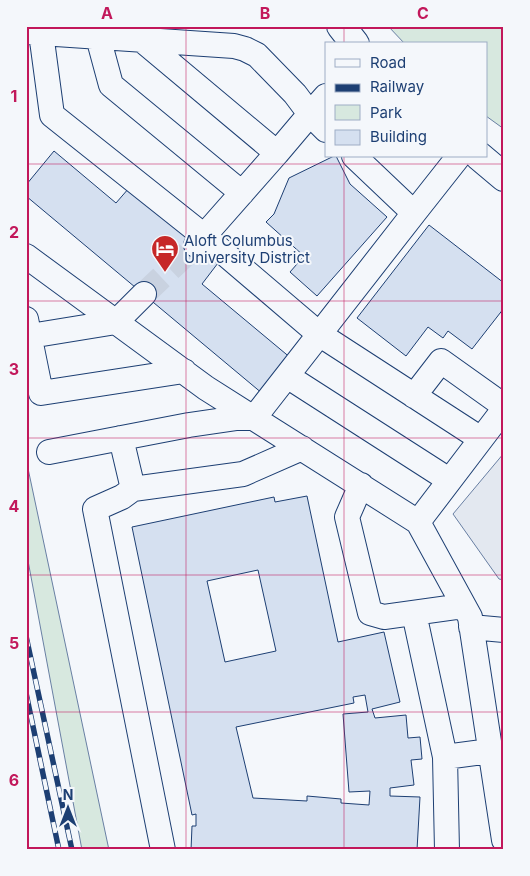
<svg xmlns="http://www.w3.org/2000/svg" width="530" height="876" font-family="Inter,sans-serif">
  <rect width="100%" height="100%" fill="#f4f7fb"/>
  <path fill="#d7e8df" stroke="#687fa3" d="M388 26H504V129L486 116V44H405Z
    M26 459 109 850H82L26 550Z"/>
  <path fill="#e3e8f0" stroke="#687fa3" d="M504 453V580L499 579 453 514Z"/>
  <path fill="#d5e0f0" stroke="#1d3f73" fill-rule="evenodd" d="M54 151 116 203 129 188 218 263 202 284 292 359 263 394 26 196V185Z
    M334 156H336L350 184 387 217 317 296 290 272 304 256 266 222 274 214 289 178Z
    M429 225 504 283V308L472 349 448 331 443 338 428 327 406 356 357 318Z
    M307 496 338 642 384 632 400 702 372 709 375 718 406 715 408 738 420 737 422 759 411 760 414 785 390 788V796L420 797 417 850H191L192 826H196V814L192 815 132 527 274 497 275 502ZM258 570 276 651 225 662 207 581ZM365 695 368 712 343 714 349 792 370 791 369 805 341 803V799L307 796V801L253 798 236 727 354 703 353 697Z"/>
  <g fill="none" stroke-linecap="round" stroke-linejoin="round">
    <path stroke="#c9d2e0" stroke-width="24" stroke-dasharray="24 12" stroke-linecap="butt" d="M144 294 196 245"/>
    <defs>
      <path id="minor" d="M26 32 41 33 234 46 245 49 257 55 295 94 310 114 277 153 142 40
        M41 33 52 115 204 236 319 334 481 439
        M98 37 111 85 242 193
        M326 96 310 114 326 130
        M354 156 414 213 459 156
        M196 245 277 153
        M26 256 206 388 418 522 470 617 504 840
        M26 319 41 393 184 371
        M30 336 116 322 144 294
        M287 376 449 480
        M414 396 441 361 504 406
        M121 438 133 489 122 497 95 509 163 850
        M49 452 189 425 237 418H254L414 213
        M361 485 347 517 370 613 384 617 463 606
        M133 489 243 474 302 448
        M418 522 504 409
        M414 613 445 757
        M471 627 504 630
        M447 850 445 757 490 751"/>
      <path id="major" d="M341 26 355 44
        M479 156 504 177"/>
    </defs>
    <use href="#minor" stroke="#1d3f73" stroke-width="26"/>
    <use href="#major" stroke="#1d3f73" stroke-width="30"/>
    <use href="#minor" stroke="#f4f7fb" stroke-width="24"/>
    <use href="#major" stroke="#f4f7fb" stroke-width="28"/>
    <defs>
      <path id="rail" d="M26 636 72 850
        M26 693 59 850"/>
    </defs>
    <use href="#rail" stroke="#1d3f73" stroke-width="5.5"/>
    <use href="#rail" stroke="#f4f7fb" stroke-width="4" stroke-dasharray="11" stroke-linecap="butt"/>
  </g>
  <path fill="none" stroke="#c2185b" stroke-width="1" stroke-opacity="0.55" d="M186 26V850M344 26V44M344 156V850M26 164H504M26 301H504M26 438H504M26 575H504M26 712H504"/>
  <defs>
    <symbol id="hotel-pin" viewBox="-11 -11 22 30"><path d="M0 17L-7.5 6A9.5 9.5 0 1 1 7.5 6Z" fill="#c62828" stroke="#f4f7fb"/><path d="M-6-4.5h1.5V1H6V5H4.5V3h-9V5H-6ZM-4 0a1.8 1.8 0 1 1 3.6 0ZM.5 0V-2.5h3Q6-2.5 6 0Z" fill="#fff"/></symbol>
  </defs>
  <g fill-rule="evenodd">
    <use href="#hotel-pin" x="149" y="233" width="32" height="43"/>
  </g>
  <g text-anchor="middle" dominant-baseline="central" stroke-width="4" stroke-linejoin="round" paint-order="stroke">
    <g font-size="15" fill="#1d3f73" stroke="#f4f7fb" text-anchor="start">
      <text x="184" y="240">Aloft Columbus<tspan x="184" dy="17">University District</tspan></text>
    </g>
  </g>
  <rect width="530" height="876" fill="none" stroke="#f4f7fb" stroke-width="55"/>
  <rect x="325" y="42" width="162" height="115" fill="#f4f7fb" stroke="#9eadc5"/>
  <rect x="335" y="59" width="25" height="8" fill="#f4f7fb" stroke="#9eadc5"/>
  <text x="370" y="68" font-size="15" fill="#1d3f73">Road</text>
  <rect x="335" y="84" width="25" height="8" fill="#1d3f73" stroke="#9eadc5"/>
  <text x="370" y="92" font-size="15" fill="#1d3f73">Railway</text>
  <rect x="335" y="105" width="25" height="15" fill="#d7e8df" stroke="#9eadc5"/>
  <text x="370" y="118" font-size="15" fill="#1d3f73">Park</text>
  <rect x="335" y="130" width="25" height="15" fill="#d5e0f0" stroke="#9eadc5"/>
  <text x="370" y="142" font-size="15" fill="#1d3f73">Building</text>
  <g transform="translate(68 808)" stroke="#f4f7fb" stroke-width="4" paint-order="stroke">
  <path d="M0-4L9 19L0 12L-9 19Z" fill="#1d3f73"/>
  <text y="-8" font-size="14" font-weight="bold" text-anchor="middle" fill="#1d3f73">N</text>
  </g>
  <rect x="28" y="28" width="474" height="820" fill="none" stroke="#c2185b" stroke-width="2"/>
  <g font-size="16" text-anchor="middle" font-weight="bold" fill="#c2185b">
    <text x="107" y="19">A</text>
    <text x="265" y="19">B</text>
    <text x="423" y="19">C</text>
    <text x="14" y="102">1</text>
    <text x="14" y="238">2</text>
    <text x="14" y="375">3</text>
    <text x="14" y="512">4</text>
    <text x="14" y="649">5</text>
    <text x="14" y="786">6</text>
  </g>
</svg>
